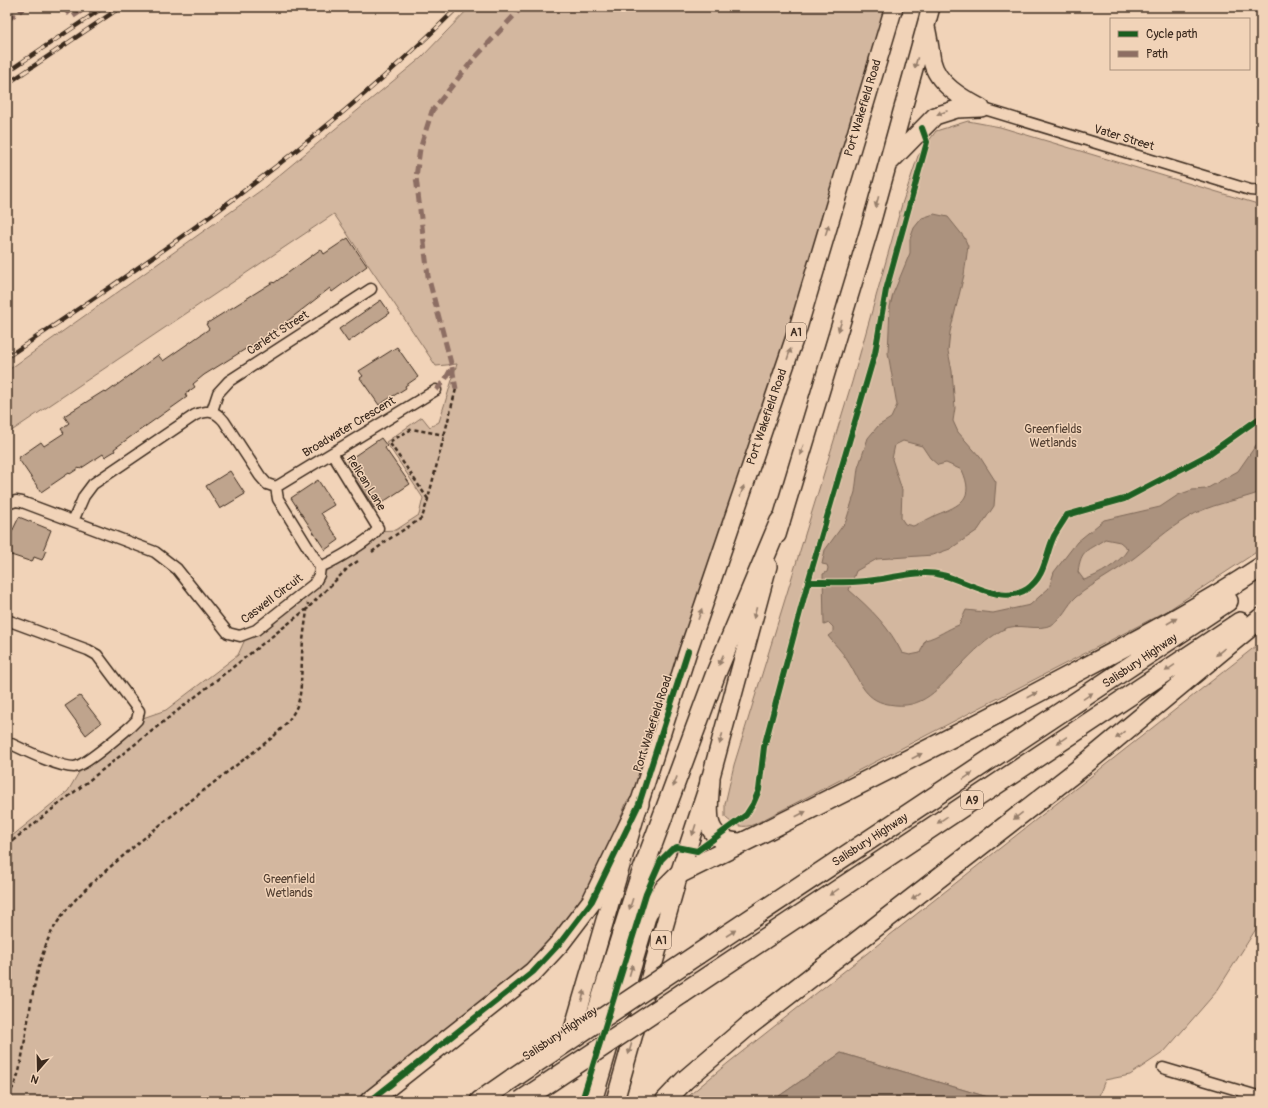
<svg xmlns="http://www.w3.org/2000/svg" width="1268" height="1108" font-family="Pangolin,sans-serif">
  <rect width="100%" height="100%" fill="#f1d3b8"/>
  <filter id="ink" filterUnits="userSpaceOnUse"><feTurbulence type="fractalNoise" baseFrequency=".025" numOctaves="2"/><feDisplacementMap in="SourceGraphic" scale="8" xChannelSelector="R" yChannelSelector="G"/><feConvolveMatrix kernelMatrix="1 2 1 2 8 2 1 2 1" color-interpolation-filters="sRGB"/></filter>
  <g filter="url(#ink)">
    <path fill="#d3b79f" stroke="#87705e" d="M470 7H894L639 804 627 801 608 849 579 905 538 957 362 1101H7V840L68 791 85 762 137 720 166 710 238 655 247 635 313 584 320 567 377 531 396 530 419 515 423 498 386 442 422 417 430 427 439 422 457 364 436 366 334 214 7 434V371L260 191 421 58Z
      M968 121 1000 127 1261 205V549L1167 611 755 824C743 829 734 826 725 817V804L734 765 852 382 902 204 918 156 936 131Z
      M1261 642V921L1217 991 1164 1052 1130 1075 1105 1080 1097 1101H1001L841 1053 772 1101H685L692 1093 728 1063Z"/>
    <path fill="#ab927e" stroke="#7e6858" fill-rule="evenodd" d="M934 214 948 217 964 237 968 246 964 275 950 332 948 351 952 371 955 408 953 421 958 432 980 457 996 482 994 506 978 530 950 549 933 555 877 559 856 571 849 590C871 609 890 628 902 653L910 655 920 653 925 640C938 637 947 629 959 625L966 610 993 613 1030 605 1049 588 1054 572 1077 542 1104 520 1160 507 1178 495 1192 490 1206 489 1238 471 1261 438V492C1237 501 1209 504 1187 518 1168 529 1151 545 1134 558 1115 572 1095 582 1076 597 1068 604 1062 619 1053 624 1037 633 1018 621 1002 630 987 639 973 652 961 665 938 688 924 711 888 704 863 700 859 678 847 660 842 651 834 644 828 636L833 632V627L829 623 824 625 823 574 827 572 828 568 827 565 822 564 825 550 846 521 855 492 858 468 868 438 878 426 891 418 897 405 888 353 890 307 893 294 910 253V239L914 228 922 218ZM903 441 922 446 930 458 938 465 946 463 962 470C975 499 961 505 936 515 928 519 921 523 913 526L905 524 901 518 902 490 892 459 895 445ZM1105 539 1120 542 1128 549C1120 563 1099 575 1084 580L1078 572C1081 548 1088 551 1105 539Z
      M841 1053 1001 1101H772Z"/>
    <path fill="#bfa48d" stroke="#3b2a1e" d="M348 238 367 266 332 292 330 288 276 330 204 375 193 384 195 387 185 394 187 397 129 438 114 449 115 451 105 457 103 454 80 469 79 468 70 474 69 473 41 492 18 458 41 442 44 446 64 433 61 429 69 423 64 416 104 391 106 393 158 355 163 361 209 329 206 324 273 282 274 283 321 249 324 254Z
      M381 300 390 313 348 342 339 329Z
      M397 347 418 377 405 386 406 388 379 405 360 378 363 376 359 371Z
      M381 438 387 446 385 448 410 484 374 508 350 471 353 469 347 461Z
      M230 471 245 494 220 509 206 486Z
      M318 480 334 505 321 513 339 540 325 550 291 498Z
      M19 517 51 530 44 548 46 550 42 560 34 557 32 562 8 554 11 548 7 547V542Z
      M80 696 101 723 86 735 65 706Z"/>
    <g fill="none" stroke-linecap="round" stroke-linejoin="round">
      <defs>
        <path id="minor" d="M981 108 1250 190 1261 191
          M212 411 218 393 229 381 371 289
          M276 487 436 390
          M7 504 16 501 22 502 155 552 177 569 228 633 240 636 256 630 314 584 319 575 320 567 278 499 276 487 267 484 260 476 224 421C215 410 208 410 195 415L93 484 84 496 73 521
          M320 567C332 562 374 539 378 528L332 453
          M7 620 88 650 97 655 139 711 137 720 131 726C120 735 85 766 74 767 58 767 22 749 7 742
          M1163 1068 1261 1097"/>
        <path id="trunk" d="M926 27C929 39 930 50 932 61 937 84 962 98 981 108
          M890 162 935 116 957 109 981 108
          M777 535 871 224 931 7
          M552 1101 639 804 688 651 798 328 894 7
          M615 1101 679 874 710 780 768 566"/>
        <path id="motorway" d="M710 780C708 810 700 843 742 843
          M698 954 1228 601
          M683 993 1240 622
          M370 1101 533 972 560 943 592 901 639 804
          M480 1101 513 1078
          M569 1101 638 883 716 673 780 521
          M592 1101 647 913 665 888 679 874C803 813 926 752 1048 687 1120 649 1193 612 1261 567
          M665 1101 685 1080 747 1027 1079 769 1261 618"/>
      </defs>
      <use href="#minor" stroke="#3b2a1e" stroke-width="13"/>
      <use href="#trunk" stroke="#3b2a1e" stroke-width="20"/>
      <use href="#motorway" stroke="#3b2a1e" stroke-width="22"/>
      <path stroke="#3b2a1e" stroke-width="2.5" stroke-dasharray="4 3" stroke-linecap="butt" d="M428 499 389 442 412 429 445 435
        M383 543 422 518 428 499 456 389
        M372 552 384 543
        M7 845 308 608 349 567 358 561
        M7 1096 14 1086 19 1072C28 1030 31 983 47 942 61 906 101 875 130 850 176 811 225 774 273 737 304 707 300 699 302 659 302 640 306 621 308 603"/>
      <use href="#minor" stroke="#f1d3b8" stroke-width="10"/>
      <use href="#trunk" stroke="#f1d3b8" stroke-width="17"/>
      <use href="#motorway" stroke="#f1d3b8" stroke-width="19"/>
      <defs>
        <path id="rail" d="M7 72 104 7
          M7 84 121 7
          M7 357C166 251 323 142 458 7"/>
      </defs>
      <use href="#rail" stroke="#3b2a1e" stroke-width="4.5"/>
      <use href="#rail" stroke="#f1d3b8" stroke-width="3" stroke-dasharray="9" stroke-linecap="butt"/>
      <defs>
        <path id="motorway-bridge" d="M513 1078 698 954
          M521 1101 683 993"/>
      </defs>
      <use href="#motorway-bridge" stroke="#3b2a1e" stroke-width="22" stroke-linecap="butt"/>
      <use href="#motorway-bridge" stroke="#f1d3b8" stroke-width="19"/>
      <path stroke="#8d6e63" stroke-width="5" stroke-dasharray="10 5" stroke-linecap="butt" d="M63 7 72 17 87 7
        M7 20 25 7
        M452 367 456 389
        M436 390 444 382 452 367 428 276 416 177 420 149 432 111 472 61 522 7"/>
      <defs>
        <path id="cycleway" d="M808 582C827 582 847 583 866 581 891 579 918 569 942 575 966 580 1001 606 1027 589 1046 576 1045 555 1054 536 1058 529 1063 522 1067 515L1124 499 1206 456 1261 417
          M370 1101 533 972 560 943 592 901 639 804 688 651
          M582 1101 646 894 661 860 672 849 677 847 697 851 746 815 753 804 759 790 764 747 808 582 875 353 886 290 927 142 922 128"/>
      </defs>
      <use href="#cycleway" stroke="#f1d3b8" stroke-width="8"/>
      <use href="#cycleway" stroke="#1b5e20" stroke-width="6"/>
    </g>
    <defs><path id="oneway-solid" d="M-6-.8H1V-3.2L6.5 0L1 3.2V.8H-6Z"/></defs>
    <g fill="#967e6b">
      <use href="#oneway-solid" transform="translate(916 63) rotate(105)"/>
      <use href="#oneway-solid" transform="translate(942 113) rotate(159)"/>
      <use href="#oneway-solid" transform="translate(877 202) rotate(106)"/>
      <use href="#oneway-solid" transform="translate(827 230) rotate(-73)"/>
      <use href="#oneway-solid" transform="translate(840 326) rotate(107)"/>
      <use href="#oneway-solid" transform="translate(789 354) rotate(-71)"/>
      <use href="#oneway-solid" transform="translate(802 450) rotate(107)"/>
      <use href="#oneway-solid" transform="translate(742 491) rotate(-71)"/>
      <use href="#oneway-solid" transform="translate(755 613) rotate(105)"/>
      <use href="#oneway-solid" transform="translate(700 614) rotate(-71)"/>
      <use href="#oneway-solid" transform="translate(1172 621) rotate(-30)"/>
      <use href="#oneway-solid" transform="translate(1220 652) rotate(140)"/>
      <use href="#oneway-solid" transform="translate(721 660) rotate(113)"/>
      <use href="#oneway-solid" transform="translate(1170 668) rotate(146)"/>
      <use href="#oneway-solid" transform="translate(1032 695) rotate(-28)"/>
      <use href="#oneway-solid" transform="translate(1088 696) rotate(-34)"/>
      <use href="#oneway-solid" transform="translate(1120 735) rotate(140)"/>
      <use href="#oneway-solid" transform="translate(721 739) rotate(105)"/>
      <use href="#oneway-solid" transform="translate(1062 740) rotate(146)"/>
      <use href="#oneway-solid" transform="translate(917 756) rotate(-27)"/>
      <use href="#oneway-solid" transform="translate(968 776) rotate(-34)"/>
      <use href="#oneway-solid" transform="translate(675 782) rotate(110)"/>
      <use href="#oneway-solid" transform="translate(801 814) rotate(-27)"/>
      <use href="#oneway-solid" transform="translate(1018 816) rotate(142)"/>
      <use href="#oneway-solid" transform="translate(942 820) rotate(146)"/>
      <use href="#oneway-solid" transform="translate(694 830) rotate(108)"/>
      <use href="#oneway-solid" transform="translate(834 892) rotate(146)"/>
      <use href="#oneway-solid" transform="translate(916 896) rotate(142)"/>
      <use href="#oneway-solid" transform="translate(631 904) rotate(108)"/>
      <use href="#oneway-solid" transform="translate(731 933) rotate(-33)"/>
      <use href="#oneway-solid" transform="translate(631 970) rotate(-74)"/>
      <use href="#oneway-solid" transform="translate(583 996) rotate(-74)"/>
      <use href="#oneway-solid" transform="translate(630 1049) rotate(106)"/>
    </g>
  </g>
  <g text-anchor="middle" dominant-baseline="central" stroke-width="3" stroke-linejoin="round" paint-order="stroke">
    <g fill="#f1d3b8" stroke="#725d4c" stroke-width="1">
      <rect x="786" y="323" width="20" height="18" rx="3"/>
      <rect x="961" y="791" width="22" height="18" rx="3"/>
      <rect x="651" y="931" width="20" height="18" rx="3"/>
    </g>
    <g font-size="11" font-weight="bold" fill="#3b2a1e">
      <text x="796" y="332">A1</text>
      <text x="972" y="800">A9</text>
      <text x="661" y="940">A1</text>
    </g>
    <g font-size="12" fill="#3b2a1e" stroke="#f1d3b8">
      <text transform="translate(863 108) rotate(-73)">Port Wakefield Road</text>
      <text transform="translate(1124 138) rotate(17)">Vater Street</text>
      <text transform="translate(278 333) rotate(-33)">Carlett Street</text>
      <text transform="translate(767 417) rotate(-71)">Port Wakefield Road</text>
      <text transform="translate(349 427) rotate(-31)">Broadwater Crescent</text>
      <text transform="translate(366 483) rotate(58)">Pelican Lane</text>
      <text transform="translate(272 599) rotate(-37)">Caswell Circuit</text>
      <text transform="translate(1140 661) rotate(-34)">Salisbury Highway</text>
      <text transform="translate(653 724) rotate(-72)">Port Wakefield Road</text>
      <text transform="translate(870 840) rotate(-33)">Salisbury Highway</text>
      <text transform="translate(560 1034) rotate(-34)">Salisbury Highway</text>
    </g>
    <g font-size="12" fill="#523f31" stroke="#f1d3b8">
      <text x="1053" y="429">Greenfields<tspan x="1053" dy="14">Wetlands</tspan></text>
      <text x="289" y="879">Greenfield<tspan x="289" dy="14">Wetlands</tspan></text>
    </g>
  </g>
  <rect width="1268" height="1108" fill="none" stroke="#f1d3b8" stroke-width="24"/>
  <rect x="12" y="12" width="1244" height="1084" fill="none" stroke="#3b2a1e" stroke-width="1.5" filter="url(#ink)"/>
  <rect x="1110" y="18" width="140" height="52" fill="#f1d3b8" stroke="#a88f7a"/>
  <rect x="1118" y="31" width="20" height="6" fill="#1b5e20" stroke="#a88f7a"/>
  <text x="1146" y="38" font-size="12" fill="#3b2a1e">Cycle path</text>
  <rect x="1118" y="51" width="20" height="6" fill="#8d6e63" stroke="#a88f7a"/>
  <text x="1146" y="58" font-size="12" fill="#3b2a1e">Path</text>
  <g transform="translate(38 1070) rotate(200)" stroke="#f1d3b8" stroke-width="3" paint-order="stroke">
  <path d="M0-3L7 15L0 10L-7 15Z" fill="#3b2a1e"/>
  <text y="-6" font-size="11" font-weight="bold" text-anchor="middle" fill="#3b2a1e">N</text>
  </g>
</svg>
